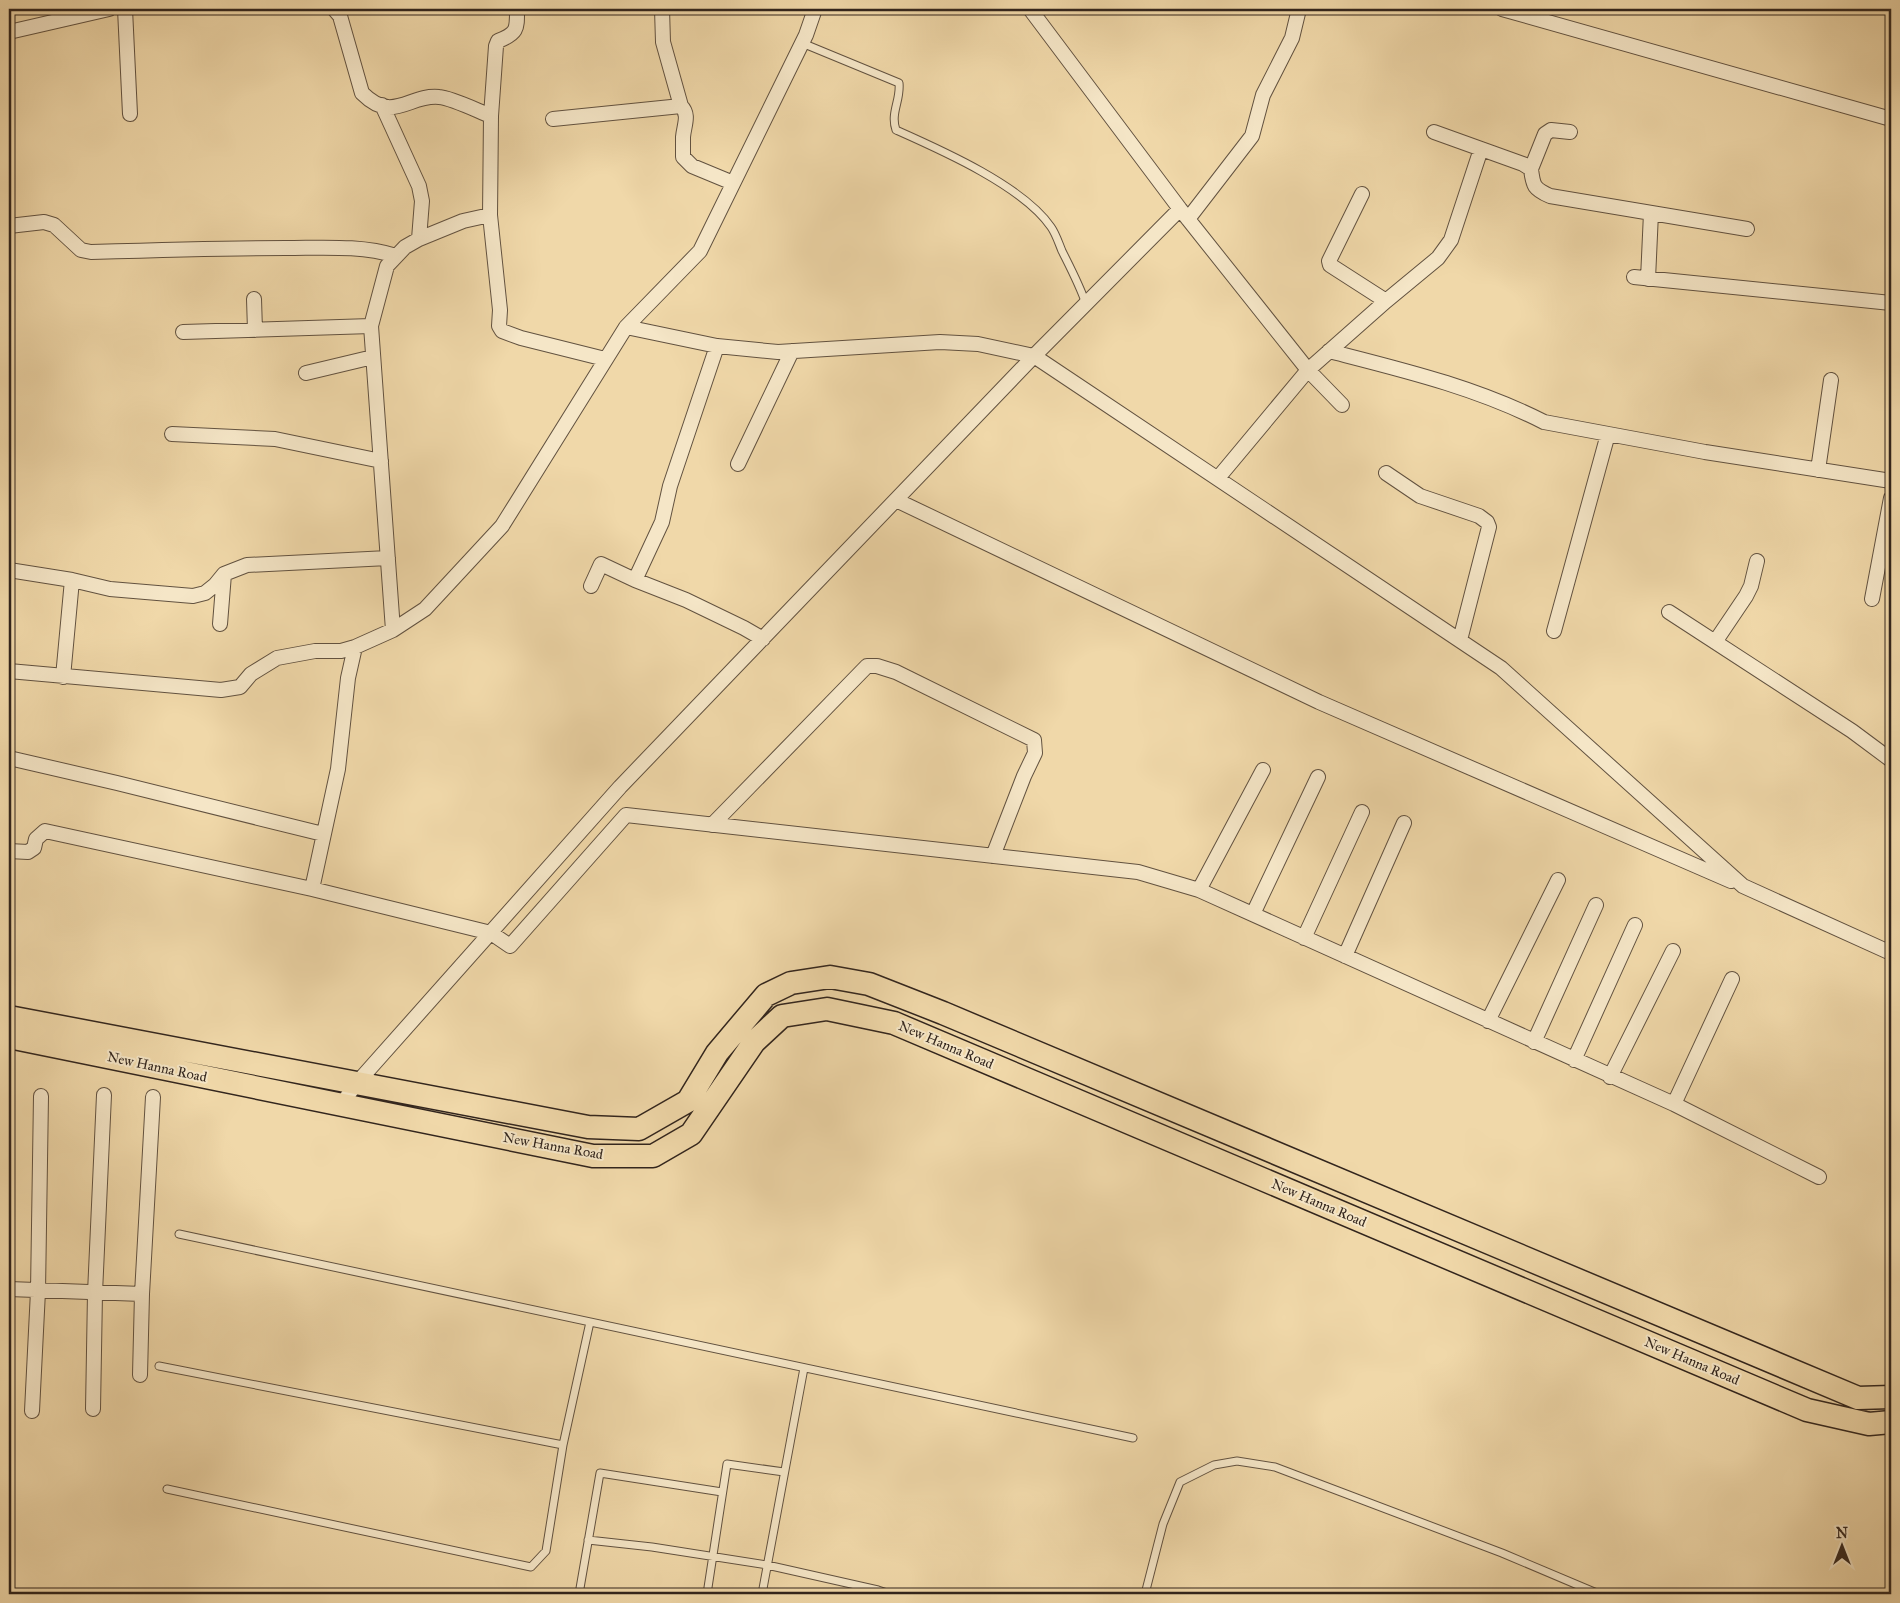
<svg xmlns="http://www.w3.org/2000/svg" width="1900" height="1603" font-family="'IM FELL Great Primer',serif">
  <rect width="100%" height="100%" fill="#f0d8a9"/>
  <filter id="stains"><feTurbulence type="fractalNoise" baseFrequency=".004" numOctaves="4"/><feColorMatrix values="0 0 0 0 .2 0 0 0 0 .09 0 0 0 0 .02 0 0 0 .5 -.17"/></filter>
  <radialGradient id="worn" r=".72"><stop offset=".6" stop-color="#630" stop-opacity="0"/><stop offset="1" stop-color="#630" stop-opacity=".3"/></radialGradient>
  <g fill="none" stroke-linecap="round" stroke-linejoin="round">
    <defs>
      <path id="service" d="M802 43 899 83C901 100 890 113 896 130 941 150 1023 186 1051 227 1056 234 1059 244 1062 251 1071 269 1080 286 1086 304
        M179 1234 1133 1438
        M159 1366 563 1445
        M167 1489 531 1567 546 1551 563 1445 590 1322
        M588 1540 652 1547 767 1565 878 1590 890 1594
        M579 1594 600 1473 722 1492
        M707 1594 727 1464 784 1472
        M762 1594 804 1368
        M1145 1594 1163 1524 1180 1482 1214 1465 1237 1461 1275 1467 1502 1553 1599 1594"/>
      <path id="minor" d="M125 9 130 114
        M334 9 340 16 362 93C393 124 409 94 439 97 452 98 478 111 491 116
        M517 9C517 29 518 33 498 41L496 46 491 116 490 215 500 310 499 326 502 331 521 338 605 359
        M662 9 663 42 681 106
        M1030 9 1180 209 1308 370 1342 405
        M1502 9 1891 119
        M9 32 109 9
        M382 105 419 186 422 201 419 239
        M553 119 681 106C690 115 684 125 683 137 683 144 683 151 683 157L692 166 733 183
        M1434 132 1523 164 1531 169C1533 186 1534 189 1550 196L1747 229
        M1531 169 1545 134 1551 130 1570 132
        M1362 194 1329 261 1330 265 1386 301
        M1188 219 1252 136 1263 95 1292 38 1299 9
        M9 226 44 222 54 225 81 250 91 252C156 250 221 248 286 248 323 248 361 245 396 256
        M1634 277 1891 303
        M1648 279 1651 213
        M254 299 255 330
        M626 327 717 346 778 352 940 342 978 344 1034 356 1180 209
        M183 332 371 326
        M1329 351C1403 370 1475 387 1544 422L1705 452 1891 481
        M306 373 373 357
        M172 434 275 439 381 461
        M738 464 792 351
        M1818 470 1831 380
        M1386 473 1420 496 1479 516 1487 522 1489 527 1460 640
        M1218 478 1308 370 1386 301 1438 258 1451 240 1481 149
        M896 500 1319 702 1731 881
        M9 570 72 580 110 589 193 596 205 593 215 585 224 574 247 565 388 558
        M635 580 662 522 670 486 717 346
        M591 586 601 564 635 580 686 600 744 628 763 639
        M1872 599 1891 498
        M1669 612 1852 731 1891 760
        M220 624 224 574
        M393 630 371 326 387 266 405 247 419 239 463 221 490 215
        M1554 631 1608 434
        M1715 642 1746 596 1751 586 1757 561
        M9 671 221 690 240 687 251 674 277 658 315 651H341L355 647 393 630 425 609 502 526 626 327 700 251 806 35 815 9
        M63 677 72 580
        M9 758 117 783 323 834
        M712 825 867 666H877L896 672 1034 740 1035 753 1024 776 993 856
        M9 851 28 852 34 848 36 839 45 831 312 889 491 933 510 946 626 815 1138 872 1199 890 1674 1104 1819 1177
        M312 889 338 769 348 678 355 647
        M1199 890 1263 770
        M1253 914 1318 777
        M1304 938 1362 812
        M1345 956 1404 823
        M1488 1021 1558 880
        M1534 1042 1596 905
        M1574 1060 1635 925
        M1610 1077 1673 951
        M1674 1104 1732 979
        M341 1105 356 1084 620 787 1034 356 1501 668 1743 886 1891 953
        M9 1289 142 1294
        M140 1375 142 1294 153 1097
        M93 1409 95 1293 104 1095
        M32 1411 38 1291 41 1096"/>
      <path id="primary" d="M9 1017 588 1127 639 1129 688 1101 717 1053 766 995 791 983 830 977 869 984 943 1013 1858 1398 1891 1397
        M9 1037 593 1156H653L691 1134 754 1042 782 1016 827 1009 894 1023 1807 1410 1869 1424 1891 1422"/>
    </defs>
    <use href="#service" stroke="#625240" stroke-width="9"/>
    <use href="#minor" stroke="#625240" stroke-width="16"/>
    <use href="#primary" stroke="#32251d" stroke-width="25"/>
    <use href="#service" stroke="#f5e6c7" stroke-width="7"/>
    <use href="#minor" stroke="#f5e6c7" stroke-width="14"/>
    <use href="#primary" stroke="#f0d8a9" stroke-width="22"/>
  </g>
  <g text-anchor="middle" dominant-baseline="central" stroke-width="4" stroke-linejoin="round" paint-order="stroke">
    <g font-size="14" fill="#32251d" stroke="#f5e6c7">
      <text transform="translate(946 1045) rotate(23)">New Hanna Road</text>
      <text transform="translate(157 1067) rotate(12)">New Hanna Road</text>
      <text transform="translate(553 1146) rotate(10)">New Hanna Road</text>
      <text transform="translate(1319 1203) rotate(23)">New Hanna Road</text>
      <text transform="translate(1692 1361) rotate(23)">New Hanna Road</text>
    </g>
  </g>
  <rect width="1900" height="1603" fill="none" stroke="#f0d8a9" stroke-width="30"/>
  <rect x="10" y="10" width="1880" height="1583" fill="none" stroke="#32251d" stroke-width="2.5"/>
  <rect x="15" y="15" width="1870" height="1573" fill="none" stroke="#32251d"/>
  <g transform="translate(1842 1546)" stroke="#f5e6c7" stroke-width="4" paint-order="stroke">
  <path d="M0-4L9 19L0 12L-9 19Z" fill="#32251d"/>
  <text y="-8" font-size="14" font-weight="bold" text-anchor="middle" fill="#32251d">N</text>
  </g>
  <rect width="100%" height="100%" filter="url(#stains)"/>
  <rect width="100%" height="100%" fill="url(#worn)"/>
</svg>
